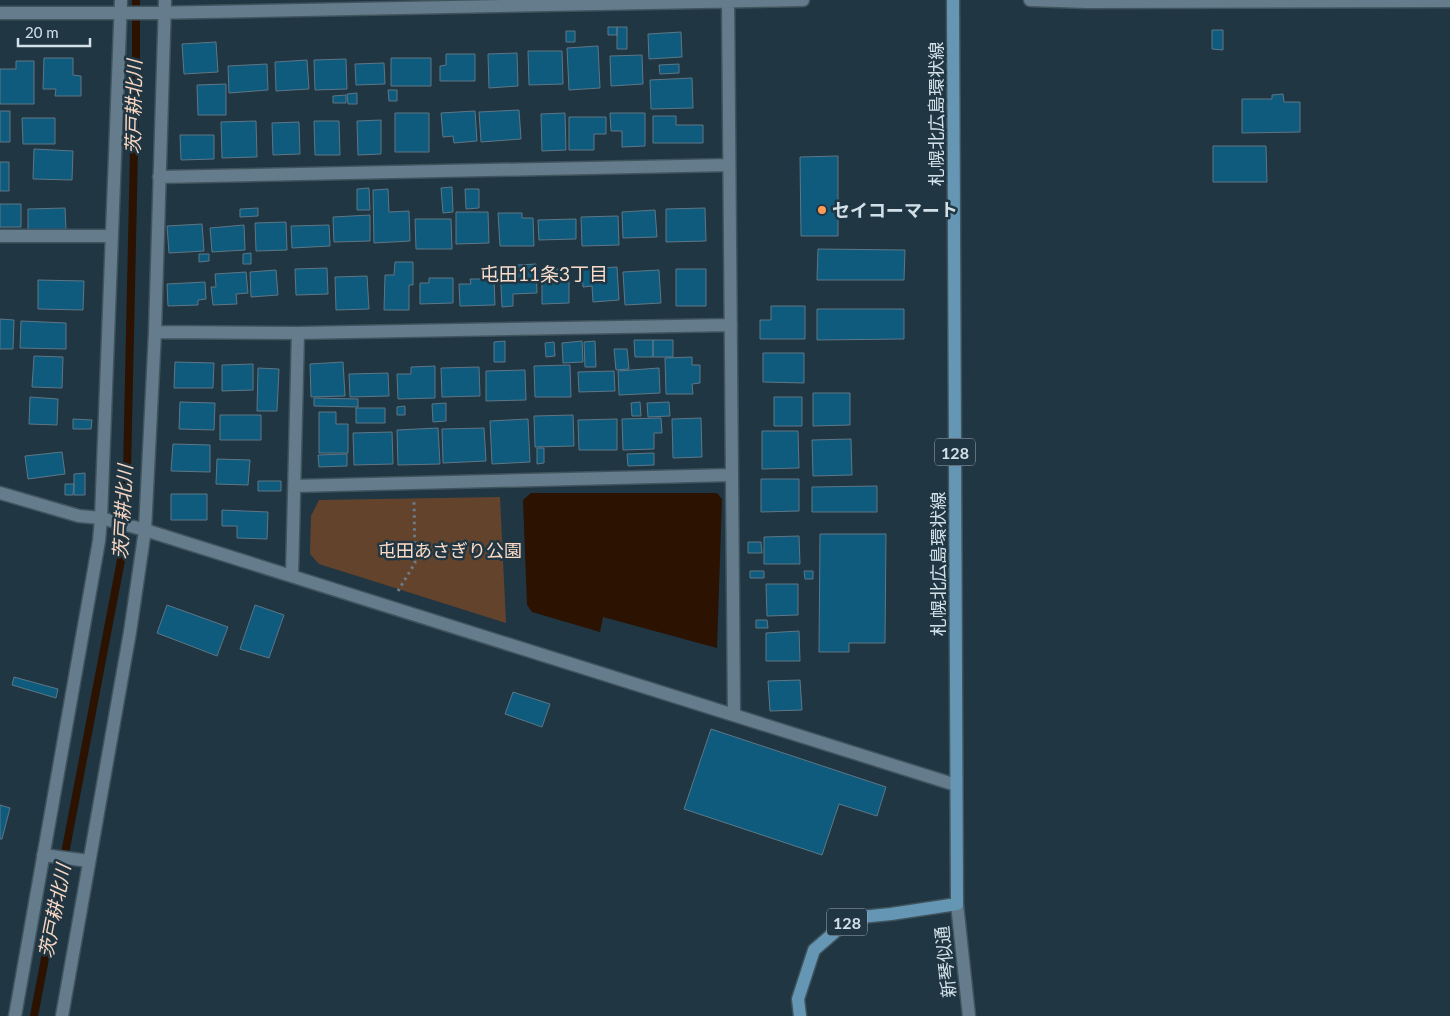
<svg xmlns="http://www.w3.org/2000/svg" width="1450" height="1016" font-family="Lato,'Noto Sans JP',sans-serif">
  <rect width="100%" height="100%" fill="#203643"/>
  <path fill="#64432d" d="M500 497 506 623 319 564 310 554 311 516 319 500Z"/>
  <path fill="#2c1200" d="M531 493H717L722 499 717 648 603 617 600 632 532 612 527 605 523 500Z"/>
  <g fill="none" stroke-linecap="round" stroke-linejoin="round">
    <path stroke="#2c1200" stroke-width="8" d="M34 1016 122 555 127 470 136 59V0"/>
  </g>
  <path fill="#0f5b7e" stroke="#5e7685" d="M608 27H617V35H608Z
    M617 27H627V49H617Z
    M1212 30H1223V50L1212 49Z
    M566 31H575V42H566Z
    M681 32 682 57 649 59 648 34Z
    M216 42 218 72 184 74 182 44Z
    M598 46 600 88 569 90 567 48Z
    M528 51H562L563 84 529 85Z
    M517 53 518 86 489 88 488 54Z
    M446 54H475V81H440V66L446 65Z
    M642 55 643 84 611 86 610 56Z
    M44 58H73V75L81 76V96H55L56 89H43Z
    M391 58H431V86H391Z
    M346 59 347 89 315 90 314 60Z
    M307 60 309 89 276 91 275 62Z
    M16 61H34V104H0V69H16Z
    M384 63 385 84 356 85 355 64Z
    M267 64 268 90 229 93 228 66Z
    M679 64V73L660 74 659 65Z
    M692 78 693 108 651 109 650 80Z
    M226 84V115H198L197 85Z
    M388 90H397V101H389Z
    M357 93V104H348L347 94Z
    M1283 94 1284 102H1300V132L1242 133V99H1272V95Z
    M346 95V103H333V96Z
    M519 110 521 139 481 142 479 112Z
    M0 111H10V142H0Z
    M475 111 477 141 454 143 453 136 443 137 441 113Z
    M395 113H429V152H395Z
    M565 113 566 150 542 151 541 114Z
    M610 113H645V146L622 147V131H611Z
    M653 116H676V125H703V143H653Z
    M569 117H606V134H594V150H569Z
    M22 118H55V144H23Z
    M381 120V154L358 155 357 121Z
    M256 121 257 157 222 158 221 122Z
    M314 121H339L340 155H315Z
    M299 122 300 154 273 155 272 123Z
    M180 135H214V159L181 160Z
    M1213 146H1266L1267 182H1213Z
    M34 149 73 151 72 180 33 179Z
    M838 156V236H801L800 157Z
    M0 162H9V191H0Z
    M452 187 453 212 443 213 441 188Z
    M369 188 370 210H357V189Z
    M388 189 389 212 409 211 410 241 374 243 373 190Z
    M465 189H479V208L466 209Z
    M0 204H21V227H0Z
    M65 208 66 230 28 231V209Z
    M258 208V216L240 217V209Z
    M705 208 706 241 666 242V209Z
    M655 210 657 237 623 238 622 212Z
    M456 212H488L489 243 456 244Z
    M498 213H522V218H533L534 246H500Z
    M370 215V241L334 242 333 217Z
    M618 216 619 245 582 246 581 217Z
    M415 219H451L452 249H416Z
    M576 219V239L539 240 538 220Z
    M286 222 287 250 256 251 255 223Z
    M202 224 204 251 169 253 167 226Z
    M244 225 245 250 212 252 210 228Z
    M329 225 330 246 292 248 291 226Z
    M818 249 905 250 904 280H817Z
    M251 253V264H243V254Z
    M199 254H209V261L199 262Z
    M395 262H413V285H409V310H384L385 275H394Z
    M536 264 537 293 513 294V306L502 307 500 266Z
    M617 267 619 300 593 302 592 286 583 287 582 269Z
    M327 268 328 294 296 295 295 269Z
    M542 269H569V303L542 304Z
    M676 269H706V306H676Z
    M276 270 278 295 251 297 250 272Z
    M659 270 661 303 625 305 623 272Z
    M246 272 248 293 236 294 237 304 213 305 211 287H216L215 274Z
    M367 276 369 309 336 310 335 277Z
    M429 278H453V303L420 304V283H429Z
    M470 279H494L495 305 460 306 459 284H471Z
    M38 280 84 281 83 310 38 309Z
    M205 282 206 299 198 300V305L168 306 167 284Z
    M771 306H805V339H760V320H771Z
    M817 309H904V339L817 340Z
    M0 319 14 320 13 349H0Z
    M21 321 66 323V349L20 348Z
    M634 340H653V357H635Z
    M653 340H673V357H653Z
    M505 341V362H494V342Z
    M582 341 583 362 563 363 562 343Z
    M595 341 596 367H585L584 342Z
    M554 342 555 356 546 357 545 343Z
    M614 349H627L629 369 616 370Z
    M763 353H804V383L763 382Z
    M34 356 63 357 62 388 32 387Z
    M692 357V365H700V383L692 384 693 394H666L665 358Z
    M175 362 214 363 213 388H174Z
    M343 362 345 396 311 397 310 364Z
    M253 364V390L222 391V365Z
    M570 365 571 397H535L534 366Z
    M435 366V398L398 399 397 374H411V367Z
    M479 367 480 396 442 397 441 368Z
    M258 368 279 369 277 411H257Z
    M659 368 660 393 619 395 618 371Z
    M525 370 526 400 486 401V371Z
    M614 371 615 391 579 392 578 372Z
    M388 373 389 396 350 397 349 374Z
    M813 393H850V425L813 426Z
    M30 397 58 399 57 425 29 424Z
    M774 397H802V426H774Z
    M314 398 358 399V407L314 406Z
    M180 402 215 403 214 430 179 429Z
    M640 402 641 416H632L631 403Z
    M669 402 670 416 648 417 647 403Z
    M446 403V421L433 422 432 404Z
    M405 406V415H397V407Z
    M356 408H385V423H356Z
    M319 412H336V424H348V453H319Z
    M220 415H261V440H220Z
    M573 415 574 446 535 447 534 416Z
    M661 418 662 433H654V449L623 450 622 419Z
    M701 418 702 457 673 458 672 419Z
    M73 419 92 420 91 429H73Z
    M528 419 530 462 492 464 490 421Z
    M617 419V450H579L578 420Z
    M438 428 440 464 398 465 397 430Z
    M484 428 486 461 443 463 442 429Z
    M762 431H798L799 468 762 469Z
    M392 432 393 464 354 465 353 433Z
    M851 439 852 475 813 476 812 440Z
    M173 444 210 445V472L171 471Z
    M537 448H544V463L537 464Z
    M62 452 65 474 28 479 25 456Z
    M654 453V465L628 466 627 454Z
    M347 454V466L319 467 318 455Z
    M217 459 250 460 248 485 216 484Z
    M85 473V495H74V474Z
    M761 479H799V511L761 512Z
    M258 481H281V491H258Z
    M65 484H74L73 495H65Z
    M877 486V512H812V487Z
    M171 494H207V520H171Z
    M222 510 268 512 267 539 237 538V526H222Z
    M820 534H886L885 643H849V652H819Z
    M799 536 800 564H764V537Z
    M748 542H761L762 553H748Z
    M750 571H764V578H750Z
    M804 571H813V579H805Z
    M766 584H798V615L767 616Z
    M167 605 228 627 217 656 157 633Z
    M255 605 284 615 269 658 240 649Z
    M756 620H767L768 628H756Z
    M799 631 800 661H766V633Z
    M14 677 58 689 56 698 12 685Z
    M800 680 802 710 770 711 768 681Z
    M513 692 550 704 542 727 505 714Z
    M711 729 886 787 877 816 839 804 822 855 684 809Z
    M0 805 10 808 2 839H0Z"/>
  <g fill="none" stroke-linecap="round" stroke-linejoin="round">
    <defs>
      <path id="minor" d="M728 0 734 714
        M1030 0 1087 2 1450 1
        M0 13H150L803 0
        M159 177 729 165
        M0 236H112
        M155 332 298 333 731 325
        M295 486 731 475
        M0 493 79 516 101 518 145 530 956 785
        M292 575 298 333
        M43 855 89 861
        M15 1016 99 541 101 518 121 0
        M62 1016 130 632 145 530 155 332 165 0"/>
      <path id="tertiary" d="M957 904 969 1016"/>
      <path id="primary" d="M800 1016 798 999 814 950 851 918 891 914 957 904 953 0"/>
    </defs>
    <use href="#minor" stroke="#40545e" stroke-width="15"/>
    <use href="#tertiary" stroke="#40545e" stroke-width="15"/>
    <use href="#primary" stroke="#40545e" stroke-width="15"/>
    <path stroke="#6a7d88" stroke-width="3" stroke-dasharray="2.5 4" stroke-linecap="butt" d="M398 591 415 563 414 499"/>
    <use href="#minor" stroke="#647c8b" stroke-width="12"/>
    <use href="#tertiary" stroke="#647c8b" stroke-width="12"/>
    <use href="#primary" stroke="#6597b4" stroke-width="12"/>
  </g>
  <circle fill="#fe9c57" stroke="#203643" stroke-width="2" cx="822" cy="210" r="5"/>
  <g text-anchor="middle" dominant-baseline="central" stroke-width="5" stroke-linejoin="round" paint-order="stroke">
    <g fill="#203643" stroke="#9dadb6" stroke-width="1">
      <rect x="935" y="438.5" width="40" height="27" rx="4"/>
      <rect x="827" y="908.5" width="40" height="27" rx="4"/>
    </g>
    <g font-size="16" font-weight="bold" fill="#d2e0e8">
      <text x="955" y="452">128</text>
      <text x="847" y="922">128</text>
    </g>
    <g font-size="18" fill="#d2e0e8" stroke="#203643">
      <text transform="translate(936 114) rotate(-90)">札幌北広島環状線</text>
      <text transform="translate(938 564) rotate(-90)">札幌北広島環状線</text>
      <text transform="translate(945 962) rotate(-96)">新琴似通</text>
    </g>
    <g font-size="18" font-weight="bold" fill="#d2e0e8" stroke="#203643" text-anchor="start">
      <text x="832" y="210">セイコーマート</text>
    </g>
    <g font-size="18" fill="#fddbc6" stroke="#203643">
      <text x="450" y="550">屯田あさぎり公園</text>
    </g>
    <g font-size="19" font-style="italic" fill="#f9d7c2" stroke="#203643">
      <text transform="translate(133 107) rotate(-89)">茨戸耕北川</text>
      <text transform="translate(122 512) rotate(-87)">茨戸耕北川</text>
      <text transform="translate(54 911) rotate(-79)">茨戸耕北川</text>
    </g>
    <g font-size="19" fill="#f9dcca" stroke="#203643">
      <text x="544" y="273">屯田11条3丁目</text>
    </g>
  </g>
  <path d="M18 38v8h72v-8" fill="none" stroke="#d2e0e8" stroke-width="2.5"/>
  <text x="25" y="38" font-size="15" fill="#d2e0e8" stroke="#203643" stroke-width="4" paint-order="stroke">20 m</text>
</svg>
